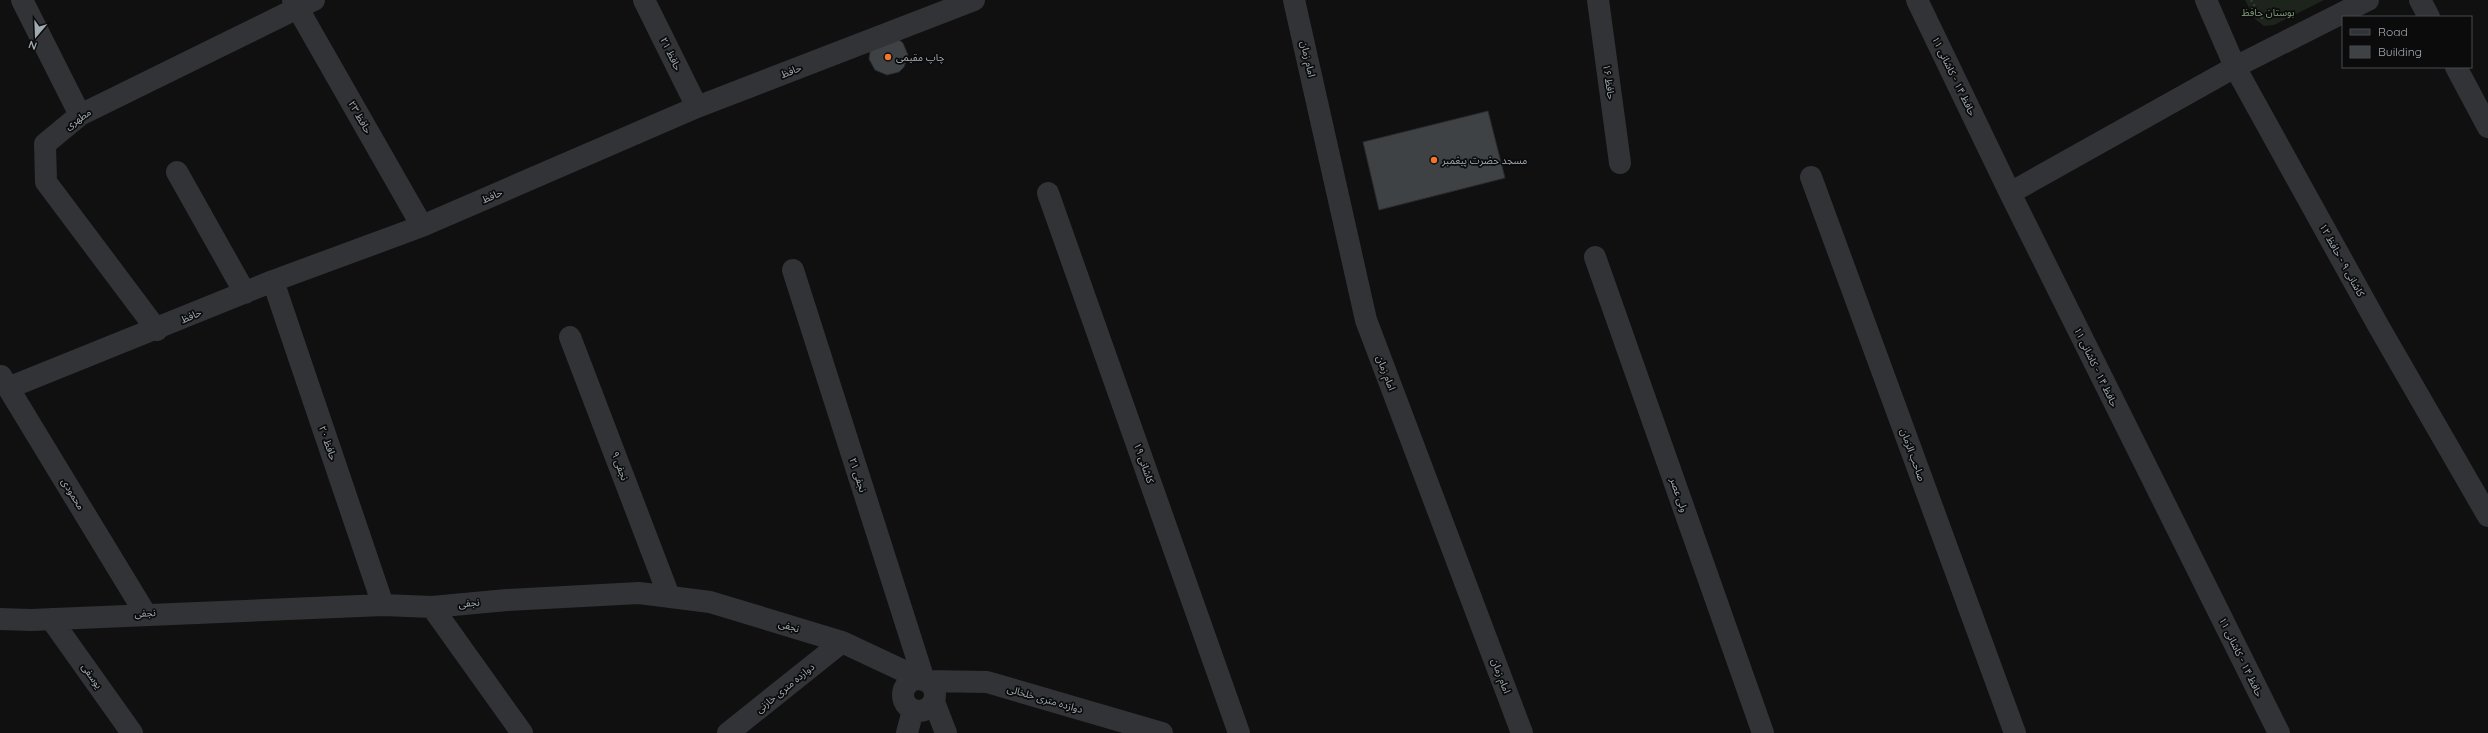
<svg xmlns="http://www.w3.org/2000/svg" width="2488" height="733" font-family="Quicksand,'Noto Sans Arabic',sans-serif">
  <rect width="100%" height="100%" fill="#101011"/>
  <path fill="#1d241c" d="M2245 0H2324L2274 25 2264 26 2255 19Z"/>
  <path fill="#3f4244" stroke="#2a2b2d" d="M898 39 903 43 908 55 904 67 899 72 887 75 875 70 869 59 871 46Z
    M1488 111 1505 178 1379 210 1363 142Z"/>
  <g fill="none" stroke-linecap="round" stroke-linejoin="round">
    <path stroke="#373a3d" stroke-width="2.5" stroke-dasharray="2 3" stroke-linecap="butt" d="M2251 0 2263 20"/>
    <path stroke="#313336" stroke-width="22" d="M22 0 80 115
      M293 0 422 226
      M644 0 697 107
      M1294 0 1366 320 1522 733
      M1598 0 1620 163
      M1917 0 2010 193 2279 733
      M2206 0 2235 67 2379 327 2488 516
      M2420 0 2429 17
      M2456 67 2488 127
      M177 172 245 293
      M1811 177 2015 733
      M1048 193 1239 733
      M2010 193 2235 67 2368 0
      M1595 257 1763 733
      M793 270 924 680
      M273 281 383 605
      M157 330 46 182 45 144 80 115 314 0
      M570 337 669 596
      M1 376 145 613
      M8 388 273 281 422 226 697 107 974 0
      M432 607 522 733
      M0 619 31 620 383 605 432 607 507 600 639 593 710 602 842 642 923 680
      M51 619 132 733
      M903 695a16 16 0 1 1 32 0a16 16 0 1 1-32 0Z
      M926 681 987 682 1162 733
      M934 702 946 733
      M728 733 842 642
      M907 733 913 710"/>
  </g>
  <g fill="#ef762a" stroke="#0b0b0c" stroke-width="1.5">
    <circle cx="888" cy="57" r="4"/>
    <circle cx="1434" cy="160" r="4"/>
  </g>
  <g text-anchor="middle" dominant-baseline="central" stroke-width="3.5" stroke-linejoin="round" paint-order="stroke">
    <g font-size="10" fill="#809d78" stroke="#0b0b0c">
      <text x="2268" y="12">بوستان حافظ</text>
    </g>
    <g font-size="10" fill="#a1abb2" stroke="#0b0b0c">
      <text transform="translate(671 54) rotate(64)">حافظ ۲۱</text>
      <text transform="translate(1308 59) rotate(77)">امام زمان</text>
      <text transform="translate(791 71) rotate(-21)">حافظ</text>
      <text transform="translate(1954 76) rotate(64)">حافظ ۱۴ - کاشانی ۱۱</text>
      <text transform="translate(1609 82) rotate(82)">حافظ ۱۶</text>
      <text transform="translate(360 117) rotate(60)">حافظ ۲۳</text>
      <text transform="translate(78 119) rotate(-34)">مطهری</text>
      <text transform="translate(492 196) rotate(-23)">حافظ</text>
      <text transform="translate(2342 260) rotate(61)">کاشانی ۹ - حافظ ۱۲</text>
      <text transform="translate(191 316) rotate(-23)">حافظ</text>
      <text transform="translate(2096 367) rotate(64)">حافظ ۱۴ - کاشانی ۱۱</text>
      <text transform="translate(1386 373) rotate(69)">امام زمان</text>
      <text transform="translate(328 443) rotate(71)">حافظ ۲۰</text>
      <text transform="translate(1913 455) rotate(70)">صاحب الزمان</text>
      <text transform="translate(1144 463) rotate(71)">کاشانی ۱۹</text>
      <text transform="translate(620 466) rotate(69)">نجفی ۹</text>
      <text transform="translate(858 475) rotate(72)">نجفی ۲۱</text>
      <text transform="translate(73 494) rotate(59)">محمودی</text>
      <text transform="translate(1679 495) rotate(71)">ولی عصر</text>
      <text transform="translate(469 603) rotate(-5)">نجفی</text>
      <text transform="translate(145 613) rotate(-3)">نجفی</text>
      <text transform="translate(789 626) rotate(17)">نجفی</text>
      <text transform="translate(2241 657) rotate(64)">حافظ ۱۴ - کاشانی ۱۱</text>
      <text transform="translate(92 676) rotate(55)">یوسفی</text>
      <text transform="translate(1501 676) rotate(69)">امام زمان</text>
      <text transform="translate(785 688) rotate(-39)">دوازده متری خازنی</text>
      <text transform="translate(1045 699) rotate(16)">دوازده متری خلخالی</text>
    </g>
    <g font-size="10" fill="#a1abb2" stroke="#0b0b0c" text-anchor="start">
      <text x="896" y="57">چاپ مقیمی</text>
      <text x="1442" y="160">مسجد حضرت پیغمبر</text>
    </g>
  </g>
  <rect x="2342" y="16" width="130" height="52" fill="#0b0b0c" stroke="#474b4e"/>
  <rect x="2350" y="29" width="20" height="6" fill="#313336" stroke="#474b4e"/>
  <text x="2378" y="36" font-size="12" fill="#a1abb2">Road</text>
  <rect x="2350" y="46" width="20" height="12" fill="#3f4244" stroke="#474b4e"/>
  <text x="2378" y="56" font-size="12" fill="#a1abb2">Building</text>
  <g transform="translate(36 36) rotate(199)" stroke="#0b0b0c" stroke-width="3" paint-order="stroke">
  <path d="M0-3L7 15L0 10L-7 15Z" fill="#a1abb2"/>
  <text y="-6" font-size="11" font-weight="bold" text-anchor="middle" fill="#a1abb2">N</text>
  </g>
</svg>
